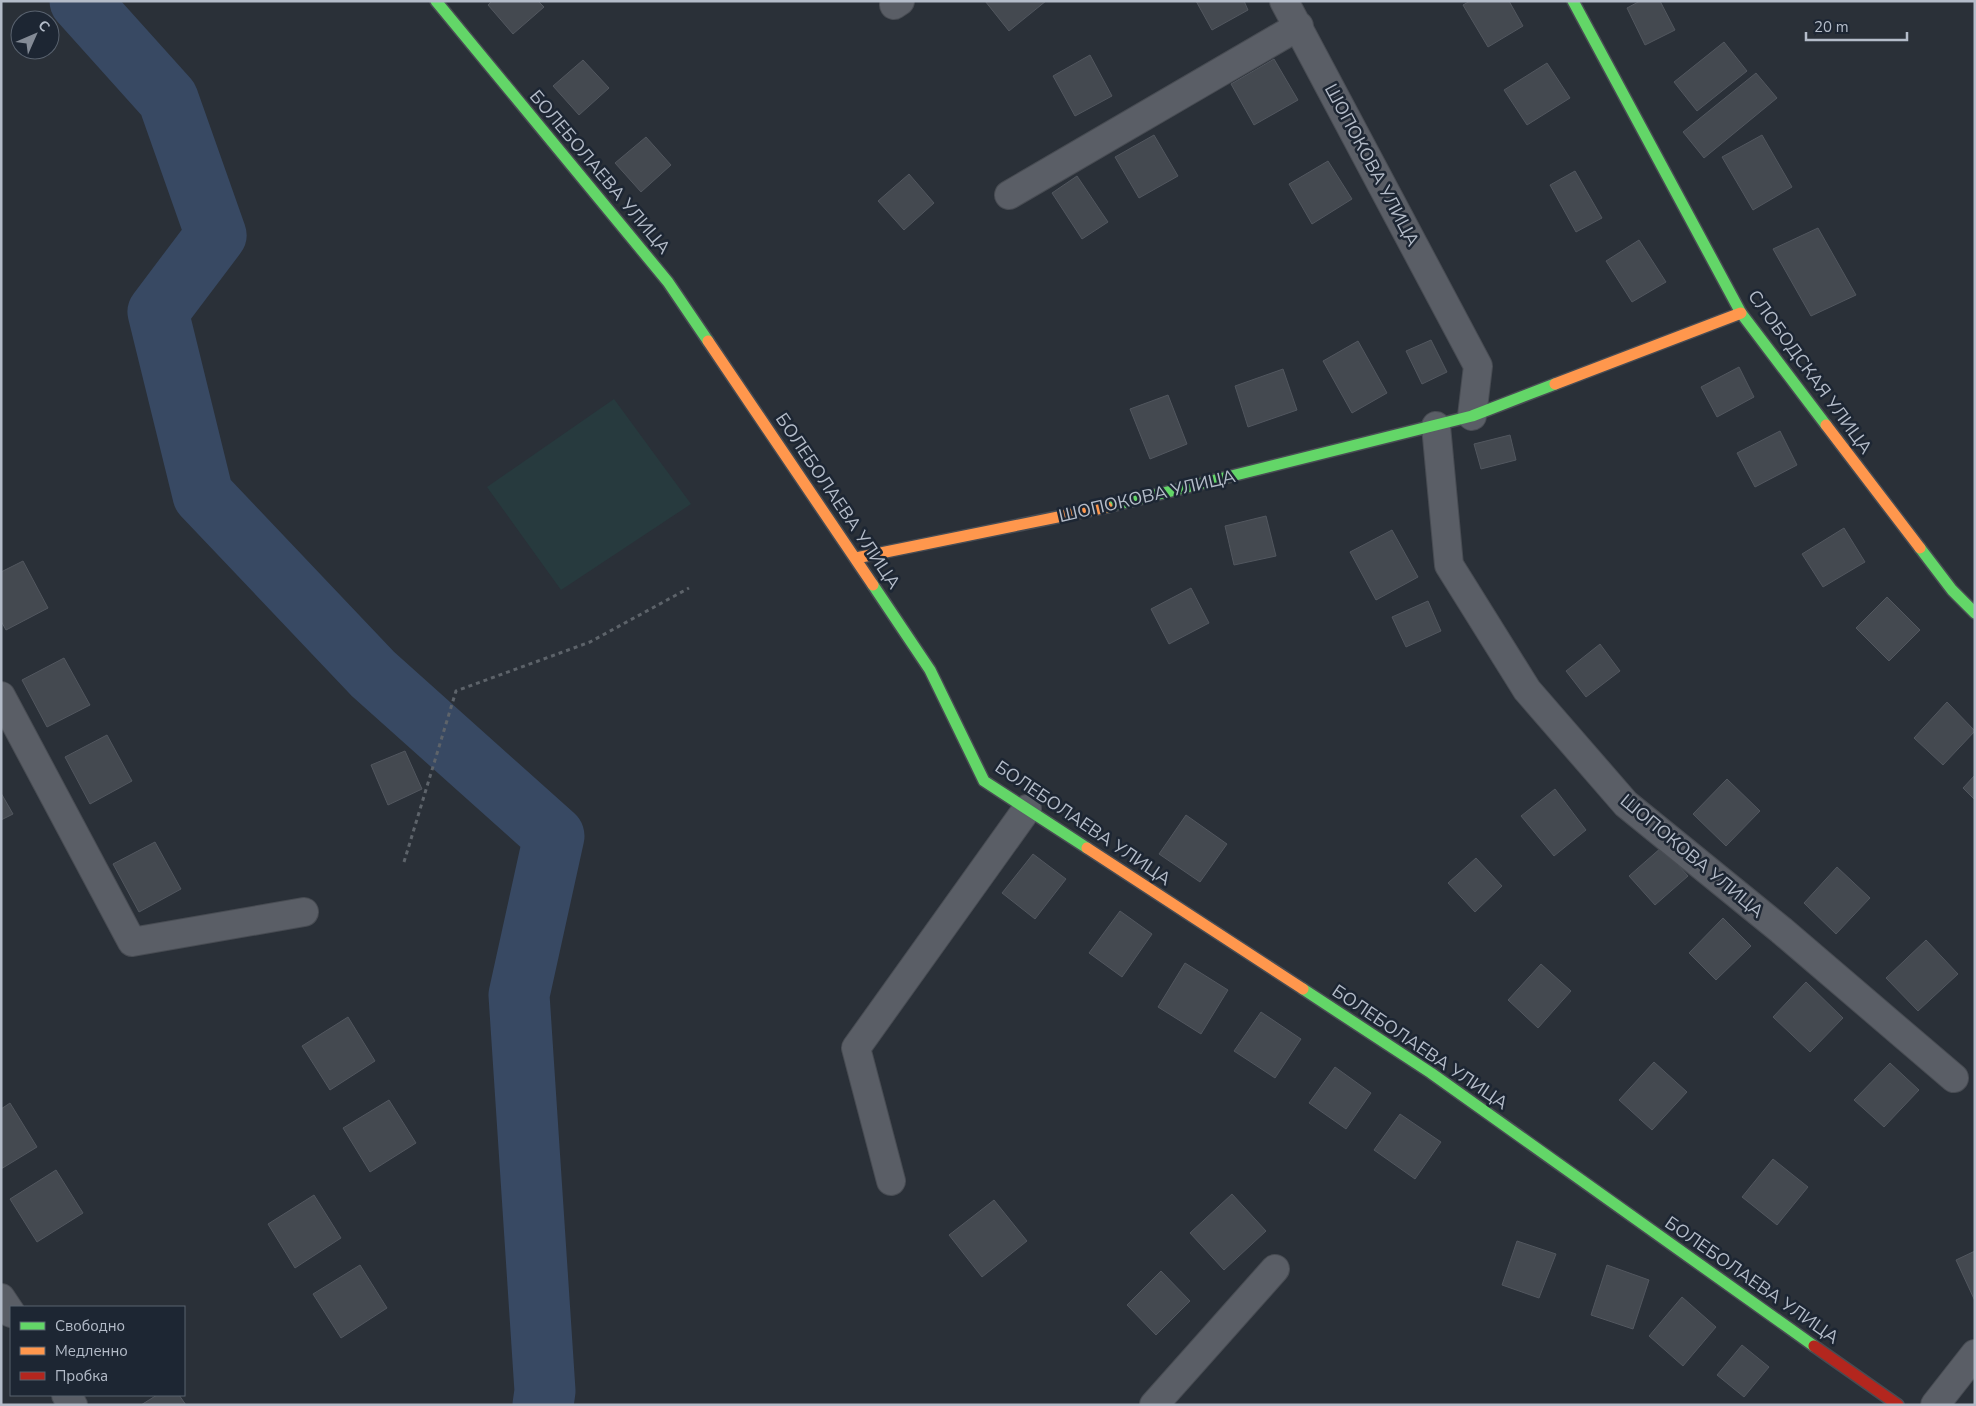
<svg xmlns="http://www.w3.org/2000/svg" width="1976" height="1406" font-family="'Nunito Sans',sans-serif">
  <rect width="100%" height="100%" fill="#2a3038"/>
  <path fill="#273a3e" d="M614 399 691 504 561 590 487 487Z"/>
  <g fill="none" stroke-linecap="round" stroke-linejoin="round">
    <path stroke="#384963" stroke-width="61" d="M80 1 168 99 216 235 158 312 203 495 373 674 554 836 519 995 545 1391 543 1405"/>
  </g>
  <path fill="#444950" stroke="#52575f" d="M492 1H538L544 7 513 34 488 5Z
    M985 1H1046L1009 31Z
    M1196 1H1244L1248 10 1212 30Z
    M1470 1H1509L1523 26 1488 47 1463 5Z
    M1640 1H1660L1675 30 1645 45 1627 8Z
    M1724 42 1747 71 1697 111 1674 82Z
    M1090 55 1112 96 1075 116 1053 76Z
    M1274 59 1298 100 1254 125 1231 84Z
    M583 60 609 88 579 115 553 86Z
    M1547 63 1570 98 1527 125 1504 90Z
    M1756 73 1777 98 1704 158 1683 132Z
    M1154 135 1178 176 1139 198 1115 157Z
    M1762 135 1792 187 1753 210 1722 157Z
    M646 137 671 165 641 192 615 163Z
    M1328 161 1352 199 1312 224 1289 184Z
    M1575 171 1602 218 1576 232 1550 185Z
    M909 174 934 203 904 230 878 201Z
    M1077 176 1108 222 1082 239 1052 193Z
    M1818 228 1856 295 1811 316 1773 249Z
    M1639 240 1666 282 1632 302 1606 261Z
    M1431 340 1447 372 1422 384 1406 351Z
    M1358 341 1387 393 1352 413 1323 361Z
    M1739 367 1754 397 1717 417 1701 387Z
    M1283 369 1297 410 1248 427 1235 386Z
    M1168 395 1187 444 1150 459 1130 409Z
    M1780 431 1797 465 1755 487 1737 453Z
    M1510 435 1516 460 1481 469 1474 444Z
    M1266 516 1276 556 1234 565 1225 526Z
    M1844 528 1865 562 1823 587 1802 554Z
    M1392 530 1418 577 1376 600 1350 552Z
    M23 561 48 608 6 630 1 621V572Z
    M1191 588 1209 623 1169 644 1151 609Z
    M1887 597 1920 630 1889 661 1856 628Z
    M1428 601 1441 631 1406 647 1392 617Z
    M1600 644 1620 671 1586 697 1566 671Z
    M64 658 90 705 47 727 22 680Z
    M1947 702 1975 731 1943 765 1914 738Z
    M107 735 132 781 90 804 65 757Z
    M405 751 422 789 388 805 371 765Z
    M1975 775V800L1963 788Z
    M1727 779 1760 811 1726 846 1693 814Z
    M1555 789 1586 830 1554 856 1521 816Z
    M1 793 13 814 1 820Z
    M1186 815 1227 844 1200 882 1159 854Z
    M155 842 181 889 139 912 113 864Z
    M1662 847 1688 876 1655 905 1629 876Z
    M1033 854 1066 879 1035 919 1002 893Z
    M1476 858 1502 886 1475 912 1448 883Z
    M1837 867 1870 898 1836 934 1804 903Z
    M1120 911 1152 934 1122 977 1089 953Z
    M1723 918 1751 946 1716 980 1689 953Z
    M1926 940 1958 974 1918 1011 1886 978Z
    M1185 963 1228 990 1201 1034 1158 1007Z
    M1541 964 1571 991 1538 1028 1508 1000Z
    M1806 982 1843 1018 1810 1052 1773 1017Z
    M1261 1012 1301 1039 1275 1078 1234 1051Z
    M348 1017 375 1061 330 1090 302 1046Z
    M1654 1062 1687 1092 1652 1130 1619 1100Z
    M1890 1063 1919 1090 1884 1127 1854 1100Z
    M1335 1067 1371 1093 1346 1129 1309 1103Z
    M389 1100 416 1143 370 1172 343 1128Z
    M10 1103 37 1147 1 1169V1109Z
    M1400 1114 1441 1142 1415 1179 1374 1150Z
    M1773 1159 1808 1187 1777 1225 1742 1197Z
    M56 1170 83 1213 37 1242 10 1199Z
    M1232 1194 1266 1231 1224 1270 1190 1233Z
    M314 1195 341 1238 295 1268 268 1224Z
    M994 1200 1027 1241 982 1277 949 1235Z
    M1517 1241 1556 1254 1539 1298 1502 1285Z
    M1975 1251V1301L1956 1260Z
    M360 1265 387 1308 341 1338 313 1294Z
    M1607 1265 1649 1280 1633 1329 1591 1315Z
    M1161 1271 1190 1301 1156 1335 1127 1305Z
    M1682 1297 1716 1327 1683 1366 1649 1336Z
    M1742 1345 1769 1367 1744 1397 1717 1375Z
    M157 1395H179L186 1405H141Z"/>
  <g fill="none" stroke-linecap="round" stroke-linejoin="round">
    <defs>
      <path id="street" d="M1284 1 1478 366 1472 416
        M894 5 900 1
        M1009 195 1299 26
        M1436 426 1449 565 1527 690 1626 804 1781 930 1954 1078
        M1 696 132 942 304 912
        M891 1181 856 1048 1027 809
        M1 1298 11 1313
        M66 1395 73 1405
        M1154 1405 1275 1269
        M1935 1405 1975 1354"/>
      <path id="fast" d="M436 1 668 282 708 341
        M1573 1 1741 313 1826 425
        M1107 507 1472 416 1555 384
        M1920 548 1952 590 1975 613
        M873 585 930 670 984 781 1087 848
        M1303 989 1431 1073 1814 1346"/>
      <path id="slow" d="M708 341 873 585
        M1555 384 1741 313
        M1826 425 1920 548
        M856 558 1107 507
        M1087 848 1303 989"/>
      <path id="jam" d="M1814 1346 1898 1405"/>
    </defs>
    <use href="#street" stroke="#484c53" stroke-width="30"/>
    <use href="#fast" stroke="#484c53" stroke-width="14"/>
    <use href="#slow" stroke="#484c53" stroke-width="14"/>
    <use href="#jam" stroke="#484c53" stroke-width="14"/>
    <path stroke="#5d636a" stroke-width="3" stroke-dasharray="4 4" stroke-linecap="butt" d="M404 862 456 691 590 642 689 588"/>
    <use href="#street" stroke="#5a5e66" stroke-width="28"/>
    <use href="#fast" stroke="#63d668" stroke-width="11"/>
    <use href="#slow" stroke="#ff974d" stroke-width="11"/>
    <use href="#jam" stroke="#b3261e" stroke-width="11"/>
  </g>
  <g text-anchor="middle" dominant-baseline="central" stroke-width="5" stroke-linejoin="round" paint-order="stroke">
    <g font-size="18" fill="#b4bcc9" stroke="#1d2633">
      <text transform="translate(1372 165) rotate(62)">ШОПОКОВА УЛИЦА</text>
      <text transform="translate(600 172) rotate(50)">БОЛЕБОЛАЕВА УЛИЦА</text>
      <text transform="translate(1810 372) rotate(54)">СЛОБОДСКАЯ УЛИЦА</text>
      <text transform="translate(1147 496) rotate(-13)">ШОПОКОВА УЛИЦА</text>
      <text transform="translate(838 501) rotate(56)">БОЛЕБОЛАЕВА УЛИЦА</text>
      <text transform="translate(1083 823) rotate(34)">БОЛЕБОЛАЕВА УЛИЦА</text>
      <text transform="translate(1692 856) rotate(40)">ШОПОКОВА УЛИЦА</text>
      <text transform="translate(1420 1047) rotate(34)">БОЛЕБОЛАЕВА УЛИЦА</text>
      <text transform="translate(1752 1280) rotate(35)">БОЛЕБОЛАЕВА УЛИЦА</text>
    </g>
  </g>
  <rect width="1976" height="1406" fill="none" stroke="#b4bcc9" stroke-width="5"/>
  <rect x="10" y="1306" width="175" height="90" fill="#1d2633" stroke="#59626f"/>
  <rect x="20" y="1322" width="25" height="8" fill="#63d668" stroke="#59626f"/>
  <text x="55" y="1331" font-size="15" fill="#b4bcc9">Свободно</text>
  <rect x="20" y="1347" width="25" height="8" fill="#ff974d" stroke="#59626f"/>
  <text x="55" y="1356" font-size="15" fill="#b4bcc9">Медленно</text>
  <rect x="20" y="1372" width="25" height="8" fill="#b3261e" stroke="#59626f"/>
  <text x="55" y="1381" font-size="15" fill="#b4bcc9">Пробка</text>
  <g transform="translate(35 35) rotate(45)"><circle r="24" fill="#1d2633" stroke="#59626f"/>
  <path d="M0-4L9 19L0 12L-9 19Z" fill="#848b96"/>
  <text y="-8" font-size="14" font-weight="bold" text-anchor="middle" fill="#b4bcc9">С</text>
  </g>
  <path d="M1806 32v8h101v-8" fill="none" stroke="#b4bcc9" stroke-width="2.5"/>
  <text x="1814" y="32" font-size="15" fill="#b4bcc9" stroke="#1d2633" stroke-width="4" paint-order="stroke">20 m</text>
</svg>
